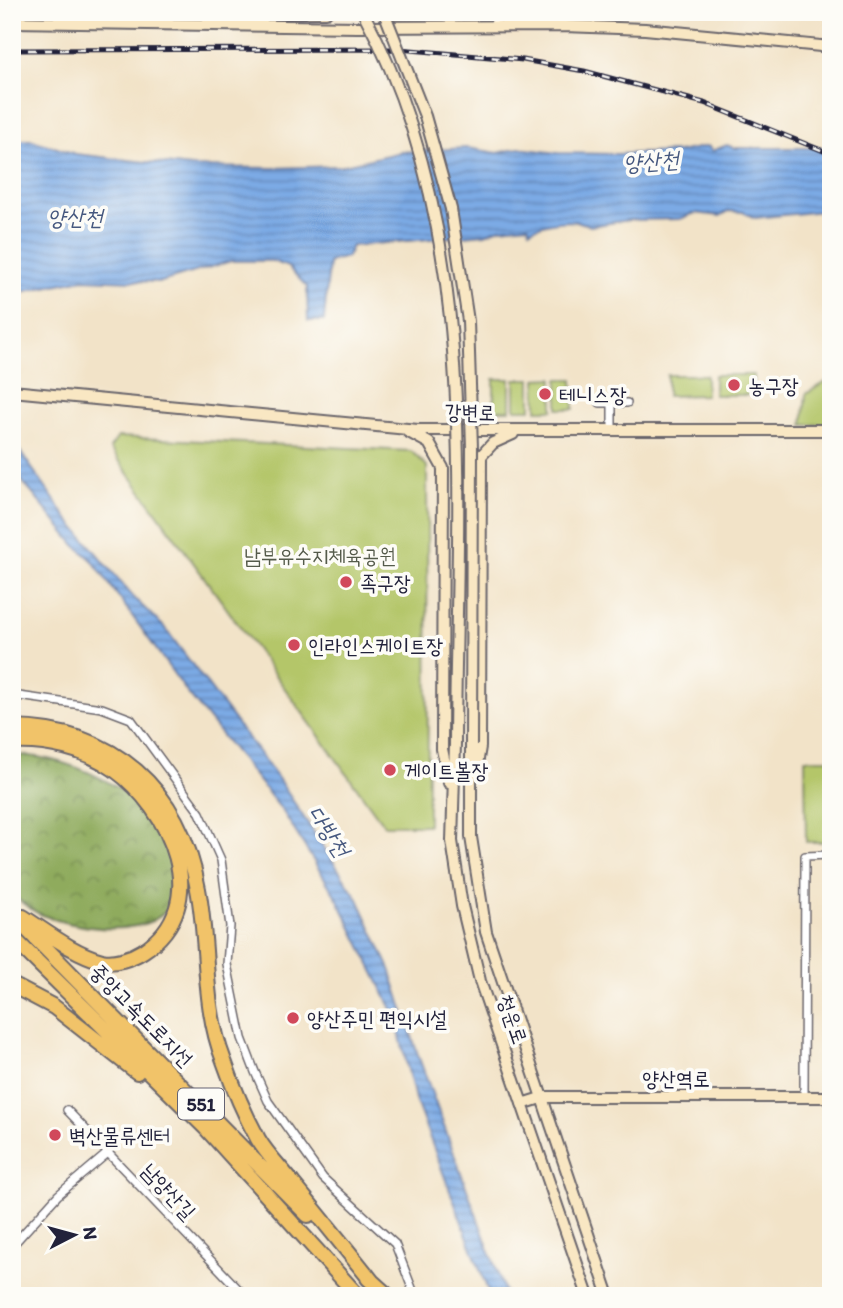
<svg xmlns="http://www.w3.org/2000/svg" width="843" height="1308" font-family="Itim,'Poor Story',sans-serif">
  <defs>
    <pattern id="forest-crowns" width="20" height="18" patternUnits="userSpaceOnUse" patternTransform="scale(1.75)"><rect width="20" height="18" fill="#8fab5d"/><path d="M2 6a3 3 0 1 1 6 0M12 15a3 3 0 1 1 6 0" fill="none" stroke="#748b4e"/></pattern>
    <pattern id="water-rules" width="6" height="5" patternUnits="userSpaceOnUse" patternTransform="scale(1.75)"><rect width="6" height="5" fill="#7caae5"/><path d="M0 2.5h6" fill="none" stroke="#658abb"/></pattern>
  </defs>
  <rect width="100%" height="100%" fill="#fdfcf7"/>
  <filter id="ink" filterUnits="userSpaceOnUse"><feTurbulence type="fractalNoise" baseFrequency=".0143" numOctaves="2"/><feDisplacementMap in="SourceGraphic" scale="14" xChannelSelector="R" yChannelSelector="G"/><feConvolveMatrix kernelMatrix="1 2 1 2 8 2 1 2 1" color-interpolation-filters="sRGB"/></filter>
  <filter id="wash" filterUnits="userSpaceOnUse"><feTurbulence type="fractalNoise" baseFrequency=".00686" numOctaves="4" result="noise"/><feDisplacementMap in="SourceGraphic" scale="28" xChannelSelector="R" yChannelSelector="G"/><feGaussianBlur stdDeviation="1.57" result="paint"/><feColorMatrix in="noise" values="0 0 0 0 0 0 0 0 0 0 0 0 0 0 0 0 0 1.4 0 .05"/><feComposite in="paint" operator="in"/></filter>
  <g filter="url(#wash)">
    <rect width="100%" height="100%" fill="#f2e3c8"/>
    <path fill="url(#forest-crowns)" stroke="#58664c" stroke-width="2" d="M12 755C73 754 174 802 176 872 176 880 178 892 175 898 155 943 72 929 38 913 29 909 21 901 12 895Z"/>
    <path fill="#b4c669" stroke="#6b7452" stroke-width="2" d="M667 375H706V395L667 396Z
      M714 375H754V395H714Z
      M553 378V410H537L536 379Z
      M494 379H510V410H494Z
      M515 379H531V409H515Z
      M558 379H573L574 409H558Z
      M826 382 831 390V424L803 425 806 394Z
      M118 437 411 451 427 466 428 825H384L110 448Z
      M805 759H831V842H806Z"/>
    <path fill="url(#water-rules)" stroke="#4f6690" stroke-width="2" d="M12 140H32L76 154 119 159 191 167 273 168 340 166 401 152 467 148 498 153 519 148 558 153 617 154 678 152 708 146 712 151 727 145 734 148H831V210L755 218 743 212 729 211 720 216 695 213 680 219 629 220 590 226C575 217 546 222 530 230L528 225 500 228 485 234 352 246 347 257 329 262 324 321H308L307 287 288 267 273 261H231L161 282 83 279 12 294Z
      M12 440 67 518 134 598 164 627 277 777 358 899 390 969 418 1055 506 1296H490L415 1099 395 1015 338 900 282 810 189 695 92 560 75 545 12 469Z"/>
  </g>
  <g filter="url(#ink)">
    <g fill="none" stroke-linecap="round" stroke-linejoin="round">
      <defs>
        <path id="street" d="M405 12 467 15 472 12
          M492 26 503 12
          M600 403H627
          M612 403V431
          M12 695 102 708 131 719 200 813 221 860 230 926 227 964 242 1038 255 1072 268 1101 323 1178 395 1244 415 1296
          M804 1097 805 856 831 855
          M67 1110 245 1296
          M12 1246 58 1195 109 1152
          M12 1289 20 1296"/>
        <path id="secondary" d="M106 18 150 13 326 12
          M12 22 358 27 564 26 645 29 831 47
          M12 391 418 430H831
          M407 431 429 443 443 468 442 749 449 783
          M455 744 452 841 462 906 480 981 588 1296
          M471 745V837L486 932 609 1296
          M476 771 480 747 481 456 493 443 513 434
          M522 1104 544 1097H831"/>
        <path id="highway" d="M12 728C114 729 180 789 198 889 209 947 202 1005 224 1061 233 1087 245 1115 258 1139 267 1155 283 1170 294 1185 321 1218 348 1251 374 1284
          M12 742C46 740 86 749 114 769 170 809 215 904 143 951 132 958 114 964 102 961 73 953 48 933 23 917
          M12 914 308 1215
          M12 937 205 1127 358 1296
          M12 985 54 1007 137 1072
          M368 1278 388 1296"/>
      </defs>
      <use href="#street" stroke="#6b666c" stroke-width="10"/>
      <use href="#secondary" stroke="#6b666c" stroke-width="14"/>
      <use href="#highway" stroke="#6b666c" stroke-width="18"/>
      <use href="#street" stroke="#fff" stroke-width="7"/>
      <use href="#secondary" stroke="#f9e7c3" stroke-width="10"/>
      <use href="#highway" stroke="#f1c369" stroke-width="14"/>
      <defs>
        <path id="rail" d="M12 50 399 49 523 60 584 71 704 103 831 154"/>
      </defs>
      <use href="#rail" stroke="#22223b" stroke-width="5"/>
      <use href="#rail" stroke="#fdfcf7" stroke-width="2.5" stroke-dasharray="8" stroke-linecap="butt"/>
      <defs>
        <path id="secondary-bridge" d="M363 12C483 234 456 501 455 744
          M384 12 425 116 451 209 468 321 472 448 471 745"/>
      </defs>
      <use href="#secondary-bridge" stroke="#6b666c" stroke-width="14" stroke-linecap="butt"/>
      <use href="#secondary-bridge" stroke="#f9e7c3" stroke-width="10"/>
    </g>
  </g>
  <g fill="#d1495b" stroke="#fdfcf7" stroke-width="2.5">
    <circle cx="734" cy="385" r="7"/>
    <circle cx="545" cy="394" r="7"/>
    <circle cx="346" cy="582" r="7"/>
    <circle cx="294" cy="645" r="7"/>
    <circle cx="390" cy="770" r="7"/>
    <circle cx="293" cy="1018" r="7"/>
    <circle cx="55" cy="1135" r="7"/>
  </g>
  <g text-anchor="middle" dominant-baseline="central" stroke-width="7" stroke-linejoin="round" paint-order="stroke">
    <rect fill="#fdfcf7" stroke="#646373" stroke-width="2" x="178" y="1088.5" width="46" height="31" rx="5"/>
    <g font-size="19" font-weight="bold" fill="#22223b">
      <text x="201" y="1104">551</text>
    </g>
    <g font-size="21" fill="#22223b" stroke="#fdfcf7" text-anchor="start">
      <text x="748" y="385">농구장</text>
      <text x="559" y="394">테니스장</text>
      <text x="360" y="582">족구장</text>
      <text x="308" y="645">인라인스케이트장</text>
      <text x="404" y="770">게이트볼장</text>
      <text x="307" y="1018">양산주민 편익시설</text>
      <text x="69" y="1135">벽산물류센터</text>
    </g>
    <g font-size="21" fill="#22223b" stroke="#fdfcf7">
      <text transform="translate(470 412) rotate(1)">강변로</text>
      <text transform="translate(142 1015) rotate(45)">중앙고속도로지선</text>
      <text transform="translate(513 1019) rotate(71)">청운로</text>
      <text x="676" y="1078">양산역로</text>
      <text transform="translate(169 1191) rotate(47)">남양산길</text>
    </g>
    <g font-size="21" fill="#555b4b" stroke="#fdfcf7">
      <text x="320" y="555">남부유수지체육공원</text>
    </g>
    <g font-size="23" font-style="italic" fill="#46587f" stroke="#fdfcf7">
      <text transform="translate(651 161) rotate(-4)">양산천</text>
      <text x="75" y="217">양산천</text>
      <text transform="translate(329 831) rotate(56)">다방천</text>
    </g>
  </g>
  <rect width="843" height="1308" fill="none" stroke="#fdfcf7" stroke-width="42"/>
  <g transform="translate(74 1235) rotate(84)" stroke="#fdfcf7" stroke-width="5" paint-order="stroke">
  <path d="M0-5L12 26L0 18L-12 26Z" fill="#22223b"/>
  <text y="-10" font-size="19" font-weight="bold" text-anchor="middle" fill="#22223b">N</text>
  </g>
</svg>
